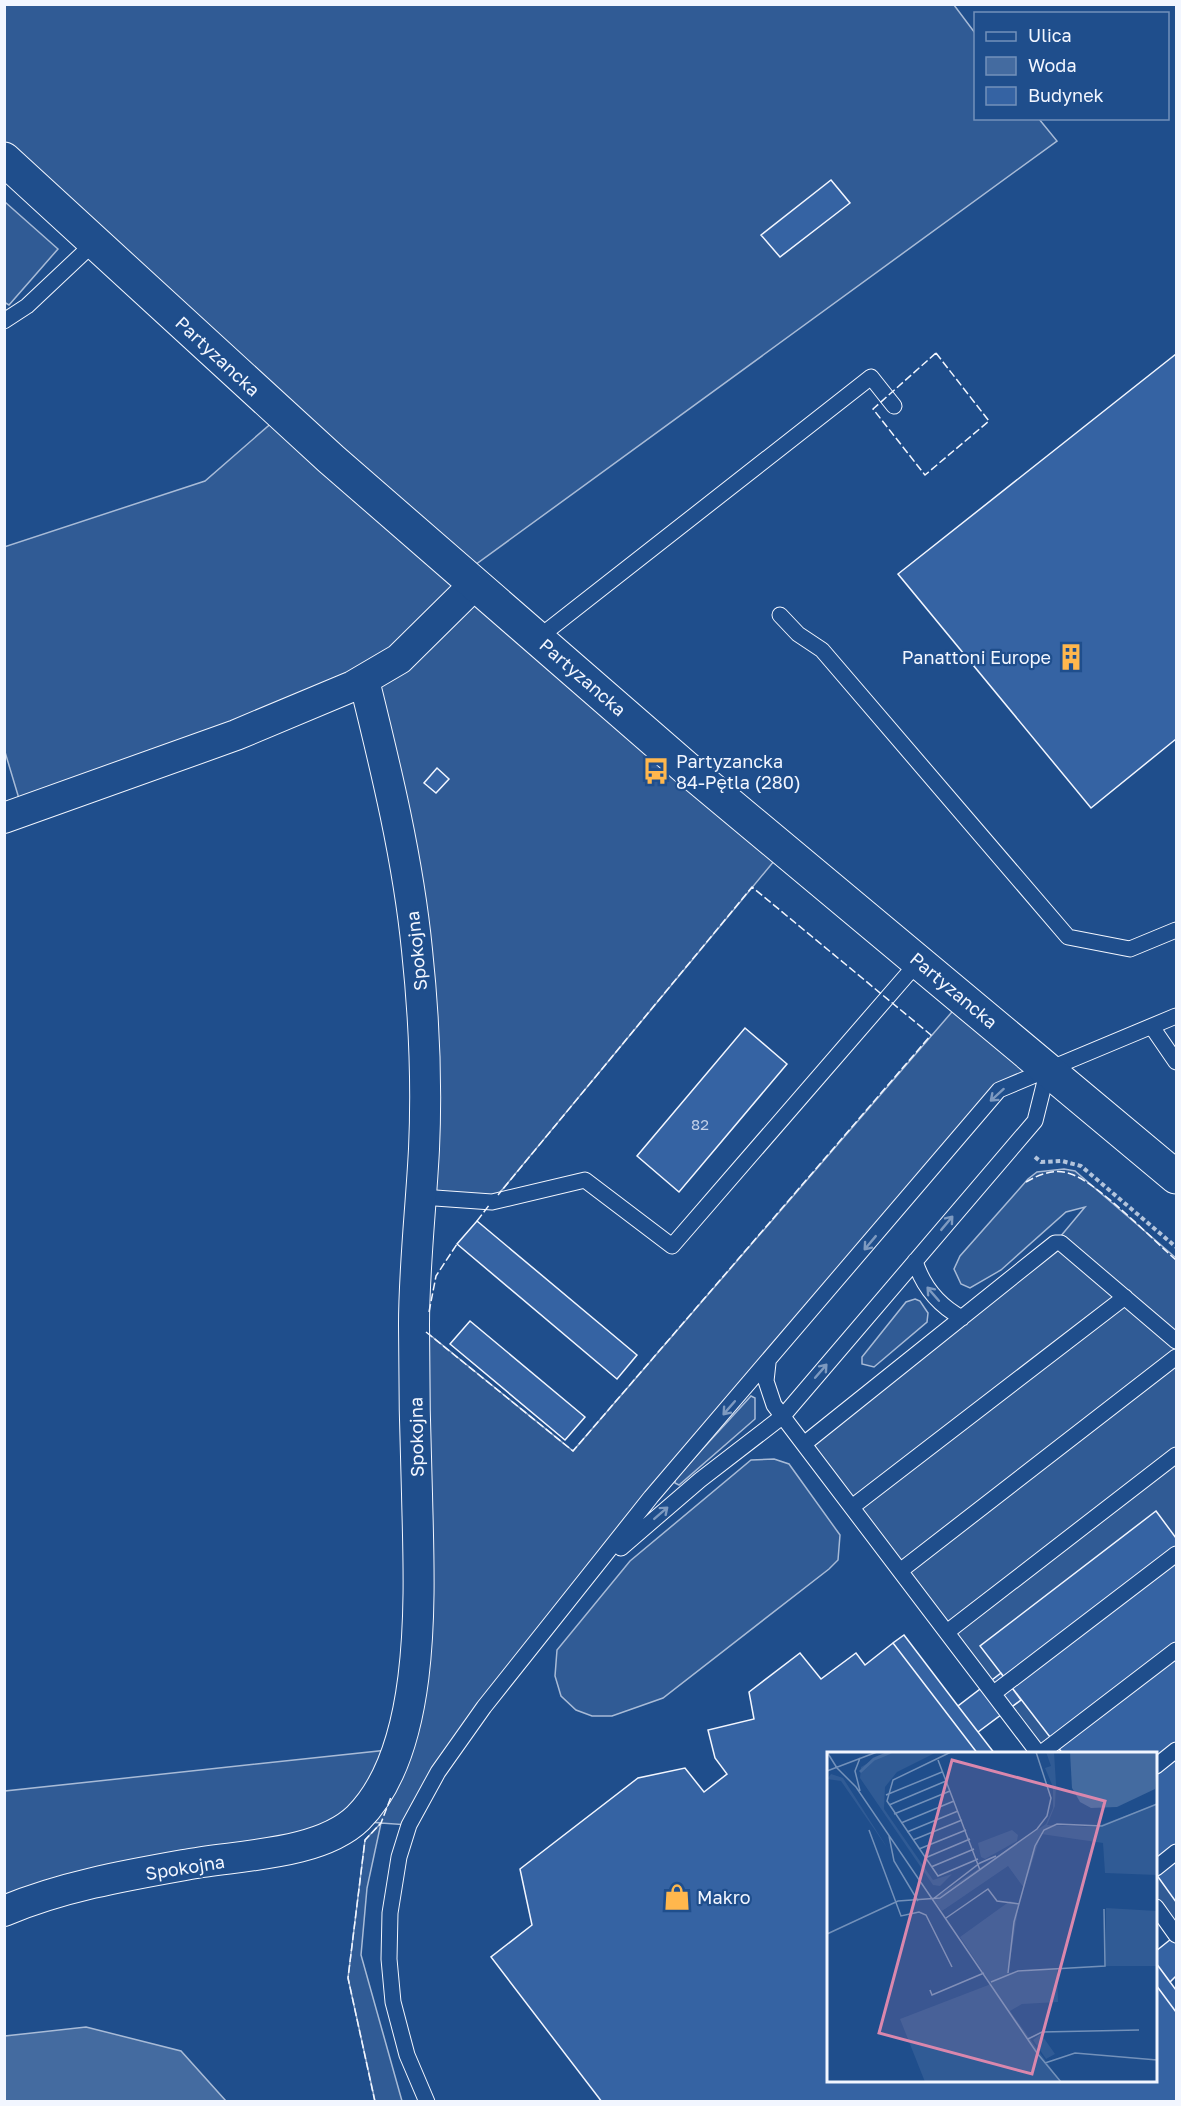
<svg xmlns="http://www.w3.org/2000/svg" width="1181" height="2106" font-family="'Golos Text',sans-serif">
  <rect width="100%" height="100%" fill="#1f4e8c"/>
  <path fill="#305b95" stroke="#a8bbd7" stroke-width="1.5" d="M5 5H954L975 33 976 118 1039 119 1057 141 464 573 784 849 492 1202 421 1197 424 1057 365 680 23 812 5 752 4 547 205 481 282 414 5 159Z
    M5 202 58 249 9 305 4 302Z
    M964 998 1048 1069 999 1090 484 1707 409 1825 381 1823 367 1888 361 1955 402 2101H375L348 1978 365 1840 381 1823 355 1821 5 1911V1791L397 1749 408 1707 414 1322 573 1451Z
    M1064 1169 1075 1171 1176 1258V1935L1156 1907V1754L1039 1753 804 1444 1055 1243 1085 1207 1066 1212 1001 1270 970 1288 961 1284 954 1269 960 1256 1028 1179 1037 1172Z
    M915 1299 920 1301 928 1313 927 1322 874 1367 862 1364V1357L906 1302Z
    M751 1396 755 1398V1419L679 1485 675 1483V1479Z
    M774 1459 789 1464 840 1535 838 1560 829 1569 663 1698 612 1716H592L576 1710 561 1696 555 1676 557 1650 630 1561 751 1460Z"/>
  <path fill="#446ba0" stroke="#a8bbd7" stroke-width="1.5" d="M86 2027 181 2051 226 2101H5V2036Z"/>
  <path fill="#3563a3" stroke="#f2f6ff" stroke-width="1.5" d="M831 180 850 203 780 257 761 235Z
    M1176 354V739L1091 808 898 574Z
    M437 768 449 779 436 793 424 783Z
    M745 1028 787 1064 679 1192 637 1156Z
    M477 1221 637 1355 617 1379 457 1244Z
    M470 1321 585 1417 565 1440 450 1344Z
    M1156 1511 1176 1538V1902L1156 1874V1754H1063L980 1646Z
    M904 1635 958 1706 995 1754H978L893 1643Z
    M893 1643 978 1754H828V2080H1156V1985L1176 2012V2102H602L491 1957 532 1925 520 1869 638 1778 685 1768 704 1792 727 1774 715 1758 708 1730 754 1719 749 1692 800 1653 821 1679 856 1653 865 1665Z
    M1001 1673 1021 1700 978 1732 958 1706Z
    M1176 1935V1976L1170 1982 1156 1963V1951Z
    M1156 1963 1176 1990V2012L1156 1985Z"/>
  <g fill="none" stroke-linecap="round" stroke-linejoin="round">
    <defs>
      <path id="service" d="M4 321 27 306 95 242
        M780 615 798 634 822 650 1068 937 1130 949 1176 930
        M538 638 871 377 894 406
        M1152 1027 1176 1062
        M421 1197 492 1202 585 1180 672 1246 919 961
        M915 1261C923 1287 938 1305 962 1318
        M768 1363 766 1381 774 1405 1039 1754
        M804 1444 1055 1243H1061L1176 1341
        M852 1507 1125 1297
        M621 1548 700 1480 783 1416 1035 1121 1048 1069
        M900 1571 1176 1357
        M947 1632 1176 1455
        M994 1693 1176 1554
        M1040 1754 1176 1650
        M1156 1766 1176 1750
        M1156 1868 1176 1852
        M1156 1907 1176 1935
        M427 2102 407 2055 393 2002 389 1959 390 1913 399 1857 409 1825 438 1772 484 1707 651 1497 999 1090 1176 1016"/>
      <path id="minor" d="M4 818 236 735 353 686 399 659 475 584
        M4 1911C63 1886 128 1875 190 1864 239 1855 320 1855 358 1818 429 1747 419 1587 417 1494 415 1438 414 1382 414 1325 414 1267 421 1208 424 1149 427 1084 424 1016 417 950 408 859 386 769 364 680"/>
      <path id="secondary" d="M4 159 331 459 685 767 1176 1177"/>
    </defs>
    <use href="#service" stroke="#f2f6ff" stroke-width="17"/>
    <use href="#minor" stroke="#f2f6ff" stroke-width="32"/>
    <use href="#secondary" stroke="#f2f6ff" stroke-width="35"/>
    <path stroke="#b3c4dc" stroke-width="4" stroke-dasharray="4.5 3" stroke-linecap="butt" d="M1035 1157 1041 1162 1062 1161 1081 1166 1176 1247"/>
    <use href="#service" stroke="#1f4e8c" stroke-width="15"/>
    <use href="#minor" stroke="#1f4e8c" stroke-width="30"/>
    <use href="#secondary" stroke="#1f4e8c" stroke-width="33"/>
    <path stroke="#f2f6ff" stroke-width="1.5" stroke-dasharray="8 3" stroke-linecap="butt" d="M936 353 989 421 925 475 873 409Z
      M1026 1182C1040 1174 1055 1168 1071 1174 1098 1183 1153 1240 1176 1260
      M477 1221 490 1204
      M429 1312 436 1276 457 1244
      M426 1332 573 1451 931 1035 752 887 498 1195
      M375 2102 348 1978 365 1840 381 1823 391 1797"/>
  </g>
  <defs><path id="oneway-shaft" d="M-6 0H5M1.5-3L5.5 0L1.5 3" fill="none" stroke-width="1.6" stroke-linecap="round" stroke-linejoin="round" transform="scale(1.5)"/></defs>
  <g stroke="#7e9ac0">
    <use href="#oneway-shaft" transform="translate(997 1095) rotate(138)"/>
    <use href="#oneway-shaft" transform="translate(947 1223) rotate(-50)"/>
    <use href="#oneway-shaft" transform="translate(870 1243) rotate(130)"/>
    <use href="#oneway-shaft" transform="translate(933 1294) rotate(-131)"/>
    <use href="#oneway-shaft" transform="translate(821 1371) rotate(-49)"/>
    <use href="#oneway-shaft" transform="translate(729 1408) rotate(131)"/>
    <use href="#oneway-shaft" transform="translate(661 1513) rotate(-41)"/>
  </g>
  <defs>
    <symbol id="building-bare" viewBox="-9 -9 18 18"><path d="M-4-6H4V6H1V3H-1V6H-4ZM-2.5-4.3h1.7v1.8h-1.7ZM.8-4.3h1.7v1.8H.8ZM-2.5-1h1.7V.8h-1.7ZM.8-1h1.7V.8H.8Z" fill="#ffb74d" stroke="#1f4e8c" stroke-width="2.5" paint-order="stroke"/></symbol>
    <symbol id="bus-bare" viewBox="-9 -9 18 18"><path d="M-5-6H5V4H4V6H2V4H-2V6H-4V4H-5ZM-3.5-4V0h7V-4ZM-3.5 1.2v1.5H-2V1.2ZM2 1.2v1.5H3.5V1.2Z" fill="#ffb74d" stroke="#1f4e8c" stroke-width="2.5" paint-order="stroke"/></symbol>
    <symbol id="shop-bare" viewBox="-9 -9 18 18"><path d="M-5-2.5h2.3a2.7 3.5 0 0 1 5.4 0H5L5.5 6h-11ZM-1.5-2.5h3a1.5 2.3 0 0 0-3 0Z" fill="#ffb74d" stroke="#1f4e8c" stroke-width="2.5" paint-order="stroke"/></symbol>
  </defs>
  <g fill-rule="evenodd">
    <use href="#building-bare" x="1052" y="638" width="38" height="38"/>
    <use href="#bus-bare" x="637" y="752" width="38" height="38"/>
    <use href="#shop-bare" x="658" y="1878" width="38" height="38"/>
  </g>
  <g text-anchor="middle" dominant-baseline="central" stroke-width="4.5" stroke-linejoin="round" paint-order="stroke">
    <g font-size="15" fill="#c3d1e8">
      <text x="700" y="1124">82</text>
    </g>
    <g font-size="18" fill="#f2f6ff" stroke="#1f4e8c">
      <text transform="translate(218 356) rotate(43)">Partyzancka</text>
      <text transform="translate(583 677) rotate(41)">Partyzancka</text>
      <text transform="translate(416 951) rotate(-96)">Spokojna</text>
      <text transform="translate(954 990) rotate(40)">Partyzancka</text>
      <text transform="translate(416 1437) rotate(-91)">Spokojna</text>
      <text transform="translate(185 1867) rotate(-9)">Spokojna</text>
    </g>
    <g font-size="18" fill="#f2f6ff" stroke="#1f4e8c" text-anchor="start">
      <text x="1051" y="657" text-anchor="end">Panattoni Europe</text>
      <text x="676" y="761">Partyzancka<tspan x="676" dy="21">84-Pętla (280)</tspan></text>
      <text x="697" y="1897">Makro</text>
    </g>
  </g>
  <g transform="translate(827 1752)">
    <rect width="330" height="330" fill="#1f4e8c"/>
    <path d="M60 0H110L70 20 58 35 57 57 106 128 125 122 113 134 106 133 33 26 34 15ZM219 0H227L229 32 228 54 220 73 268 75 330 52V123L278 121 276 91 214 82 197 136 181 114 115 159 106 147 219 72 226 56V35L218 16 224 14ZM4 22 16 26 61 97 14 29 0 27ZM185 78 191 83 190 89 158 107 154 105 151 91ZM183 149 192 152 181 221 230 216 231 250 195 252 183 259 234 330H98L73 267 164 232 133 185ZM279 156 330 159V214H278ZM214 282 228 302 219 307 206 288Z" fill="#305b95"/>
    <path d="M243 0H330L328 37 290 55 264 56 253 50 245 36Z" fill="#446ba0"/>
    <path fill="none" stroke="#446ba0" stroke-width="3" d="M33 20 47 7 64 0"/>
    <path fill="none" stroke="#7391ba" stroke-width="1.5" d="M0 0 10 16M124 0 66 28 60 49 111 124 151 107M111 8 153 118M10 16 29 35 210 301 234 330M0 19 50 0M33 39 28 19 33 6M59 43 115 20M62 53 119 29M67 62 123 39M74 71 127 49M42 78 74 164 92 160 99 163 125 215M80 80 131 59M62 84 67 109 91 149M86 88 135 68M92 97 139 78M98 106 143 87M104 115 147 97M106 147 153 111 169 104M119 166 161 137 170 149 192 152M0 182 71 149 113 146 210 77 220 64 224 46 209 0M181 221 187 170 208 94 217 78 230 72 275 74 330 52M164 230 191 219 278 214 277 157M103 238 105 243 157 221M201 287 215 280 312 278M218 311 248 301 330 308"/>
    <path fill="#da87ad" fill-opacity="0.15" stroke="#da87ad" stroke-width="3" d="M125 8 278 49 205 322 52 281Z"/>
    <rect width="330" height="330" fill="none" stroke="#f2f6ff" stroke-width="3"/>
  </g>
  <rect width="1181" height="2106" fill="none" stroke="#f2f6ff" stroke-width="12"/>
  <rect x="974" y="12" width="195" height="108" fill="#1f4e8c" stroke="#7391ba" stroke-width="1.5"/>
  <rect x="986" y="32" width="30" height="9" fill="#1f4e8c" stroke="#7391ba" stroke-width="1.5"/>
  <text x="1028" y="42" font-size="18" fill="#f2f6ff">Ulica</text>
  <rect x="986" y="57" width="30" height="18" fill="#446ba0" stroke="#7391ba" stroke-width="1.5"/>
  <text x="1028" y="72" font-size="18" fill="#f2f6ff">Woda</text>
  <rect x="986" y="87" width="30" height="18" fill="#3563a3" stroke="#7391ba" stroke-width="1.5"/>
  <text x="1028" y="102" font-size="18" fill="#f2f6ff">Budynek</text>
</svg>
